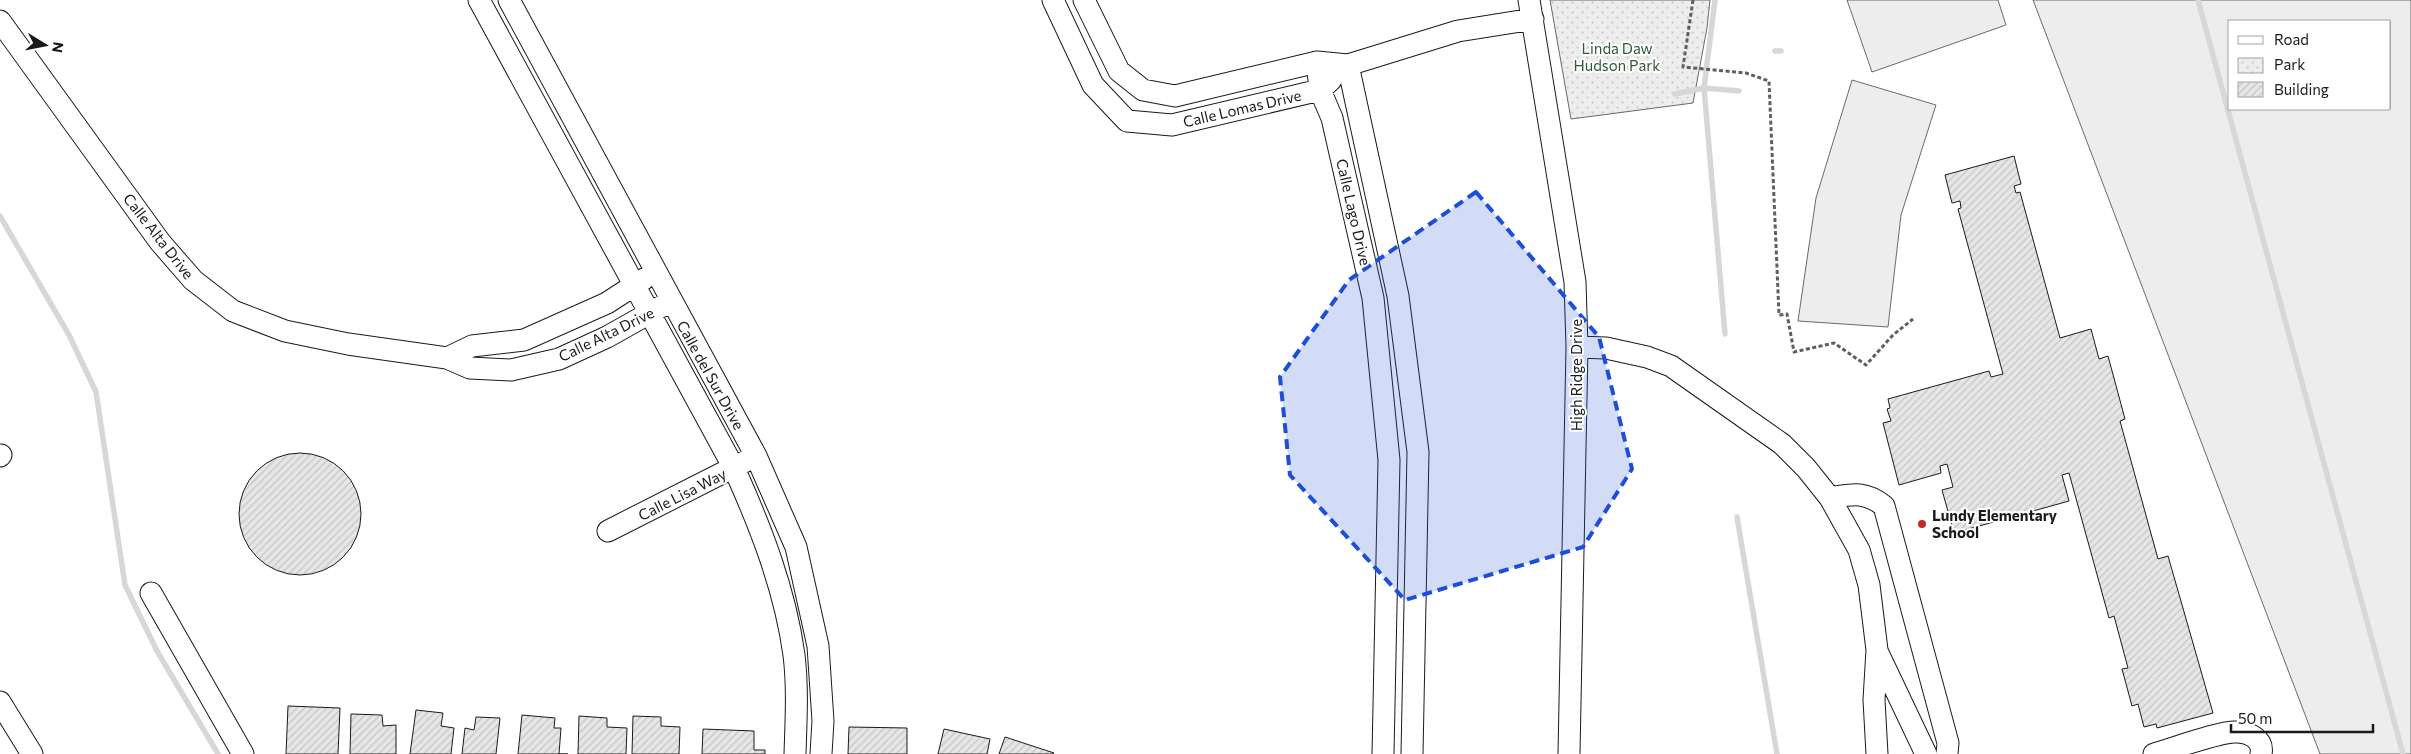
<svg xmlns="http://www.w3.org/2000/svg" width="2411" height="754" font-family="Commissioner,sans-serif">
  <defs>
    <pattern id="park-dots" width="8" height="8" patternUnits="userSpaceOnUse" patternTransform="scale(1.25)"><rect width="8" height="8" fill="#ededed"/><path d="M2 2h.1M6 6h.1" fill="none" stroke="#cbcbcb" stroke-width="1.8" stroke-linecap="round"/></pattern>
    <pattern id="building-hatch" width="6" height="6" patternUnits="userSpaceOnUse" patternTransform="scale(1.25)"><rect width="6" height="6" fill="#e6e6e6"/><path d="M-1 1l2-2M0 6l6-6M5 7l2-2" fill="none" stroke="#c5c5c5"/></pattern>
  </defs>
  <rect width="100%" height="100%" fill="#fff"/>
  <path fill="#ededed" stroke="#6a6a6a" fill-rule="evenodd" d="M1847 0H1998L2006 25 1872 72Z
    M2033 0H2411V754H2320ZM2230 21H2390V109H2230Z
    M1852 80 1936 105 1901 215 1888 327 1798 321 1816 198Z"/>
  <path fill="url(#park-dots)" stroke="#6a6a6a" d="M1550 0H1710L1707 28 1693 103 1571 119Z"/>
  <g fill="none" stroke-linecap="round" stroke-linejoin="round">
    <path stroke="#d7d7d7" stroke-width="5.5" d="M1715 0 1704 88 1725 334
      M2198 0 2403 754
      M1775 51H1781
      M1675 94 1704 88 1739 91
      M0 216 69 335 96 392 125 585 157 651 218 754
      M1737 517 1777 754"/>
  </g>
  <path fill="url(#building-hatch)" stroke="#1a1a1a" d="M2014 156 2021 184 2014 186 2016 193 2020 192 2060 338 2091 329 2099 359 2108 356 2125 419 2120 421 2158 559 2168 556 2213 713 2157 728 2156 724 2144 727 2138 704 2132 706 2122 669 2128 668 2114 616 2109 618 2069 473 2062 475 2069 501 1954 533 1942 490 1953 487 1947 464 1940 466 1941 473 1899 485 1883 423 1891 421 1887 409 1890 408 1888 399 1989 371 1991 377 2003 374 1958 209 1961 208 1960 201 1952 203 1945 175Z
    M239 514a61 61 0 1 1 122 0a61 61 0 1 1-122 0Z
    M288 706 340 708 338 754H286Z
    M416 710 443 713 441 726 454 728 451 754H410Z
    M351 714 382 715 383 726 396 725V754H350Z
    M522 715 555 718 554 728H561L559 754H568H518Z
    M579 716 607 718V727L627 728 626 754H578Z
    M633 716 661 717V726L680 727 679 754H632Z
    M476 717 500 718 496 754H462L465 728 474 730Z
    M849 727 907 728V754H848Z
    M703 729 754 731V750H765V754H702Z
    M944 729 990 739 987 754H938Z
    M1005 737 1054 753 1053 754H999Z"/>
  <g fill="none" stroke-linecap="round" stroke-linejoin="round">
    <defs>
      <path id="minor" d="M479 0 734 468C761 528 785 589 794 655 798 688 796 721 795 754
        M509 0 756 456 796 547 818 646 823 721 821 754
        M1053 0 1093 85 1127 121 1172 125 1320 90 1331 80
        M1084 0 1119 71 1143 90 1175 96 1317 62 1348 65 1458 31 1533 19
        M1529 0 1575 282 1577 347 1569 754
        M0 21 160 242 193 280 233 311 285 331 348 344 447 358 470 368 511 370 559 359 607 337 671 301
        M1317 62 1320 90 1332 118 1373 298 1389 460 1383 754
        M1348 65 1398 296 1418 452 1412 754
        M1577 347 1606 348 1647 357 1671 366 1782 444 1806 468 1830 498 1859 550 1869 585 1877 650 1874 700 1877 754
        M447 358 472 346 524 340 607 303 644 279
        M0 456 1 455
        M1830 498C1853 494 1865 491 1884 506L1948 743 1947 754
        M608 531 746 461
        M151 593 243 754
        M1878 653 1926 754
        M0 702 32 754
        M2154 754C2172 749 2221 731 2236 732 2249 732 2264 739 2261 754"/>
    </defs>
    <use href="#minor" stroke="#1a1a1a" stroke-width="23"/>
    <path stroke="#5f5f5f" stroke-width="3" stroke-dasharray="4 2.5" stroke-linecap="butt" d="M1693 0 1683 67 1746 73 1769 81 1779 315 1787 314 1794 352 1834 343 1866 365 1893 335 1913 319"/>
    <use href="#minor" stroke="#fff" stroke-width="21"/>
  </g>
  <path fill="#1d4ed8" fill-opacity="0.2" stroke="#1d4ed8" stroke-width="4" stroke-dasharray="10 6" stroke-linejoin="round" d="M1476 192 1599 337 1632 469 1583 547 1405 600 1290 475 1280 377 1349 280Z"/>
  <circle fill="#c62828" stroke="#fff" stroke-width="2" cx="1922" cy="524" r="5"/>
  <g text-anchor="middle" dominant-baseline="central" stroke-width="4" stroke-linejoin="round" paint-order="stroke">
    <g font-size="15" fill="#2b5a34" stroke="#fff">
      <text x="1617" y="48">Linda Daw<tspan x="1617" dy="17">Hudson Park</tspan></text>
    </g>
    <g font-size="15" fill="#1a1a1a" stroke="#fff">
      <text transform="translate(1242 108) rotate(-13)">Calle Lomas Drive</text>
      <text transform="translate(1354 212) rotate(77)">Calle Lago Drive</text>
      <text transform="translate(159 236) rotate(52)">Calle Alta Drive</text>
      <text transform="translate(606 334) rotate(-26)">Calle Alta Drive</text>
      <text transform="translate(711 375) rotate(61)">Calle del Sur Drive</text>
      <text transform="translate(1576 375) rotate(-90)">High Ridge Drive</text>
      <text transform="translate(682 494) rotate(-27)">Calle Lisa Way</text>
    </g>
    <g font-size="15" font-weight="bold" fill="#1a1a1a" stroke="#fff" text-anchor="start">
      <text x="1932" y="515">Lundy Elementary<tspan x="1932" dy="17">School</tspan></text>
    </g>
  </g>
  <rect x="2228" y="20" width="162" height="90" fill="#ffffff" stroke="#a3a3a3"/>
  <rect x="2238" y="36" width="25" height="8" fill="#ffffff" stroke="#a3a3a3"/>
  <text x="2274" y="45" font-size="15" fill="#1a1a1a">Road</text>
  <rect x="2238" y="58" width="25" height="15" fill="url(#park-dots)" stroke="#a3a3a3"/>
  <text x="2274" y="70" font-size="15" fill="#1a1a1a">Park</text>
  <rect x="2238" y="82" width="25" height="15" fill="url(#building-hatch)" stroke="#a3a3a3"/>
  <text x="2274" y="95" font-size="15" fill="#1a1a1a">Building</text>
  <g transform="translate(45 45) rotate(100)" stroke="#ffffff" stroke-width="4" paint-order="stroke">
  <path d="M0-4L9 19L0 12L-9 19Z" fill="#1a1a1a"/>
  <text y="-8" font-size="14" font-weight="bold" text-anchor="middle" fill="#1a1a1a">N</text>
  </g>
  <path d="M2231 724v8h142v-8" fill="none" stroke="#1a1a1a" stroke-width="2.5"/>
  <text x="2238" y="724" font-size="15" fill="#1a1a1a" stroke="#ffffff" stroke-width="4" paint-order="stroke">50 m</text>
</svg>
